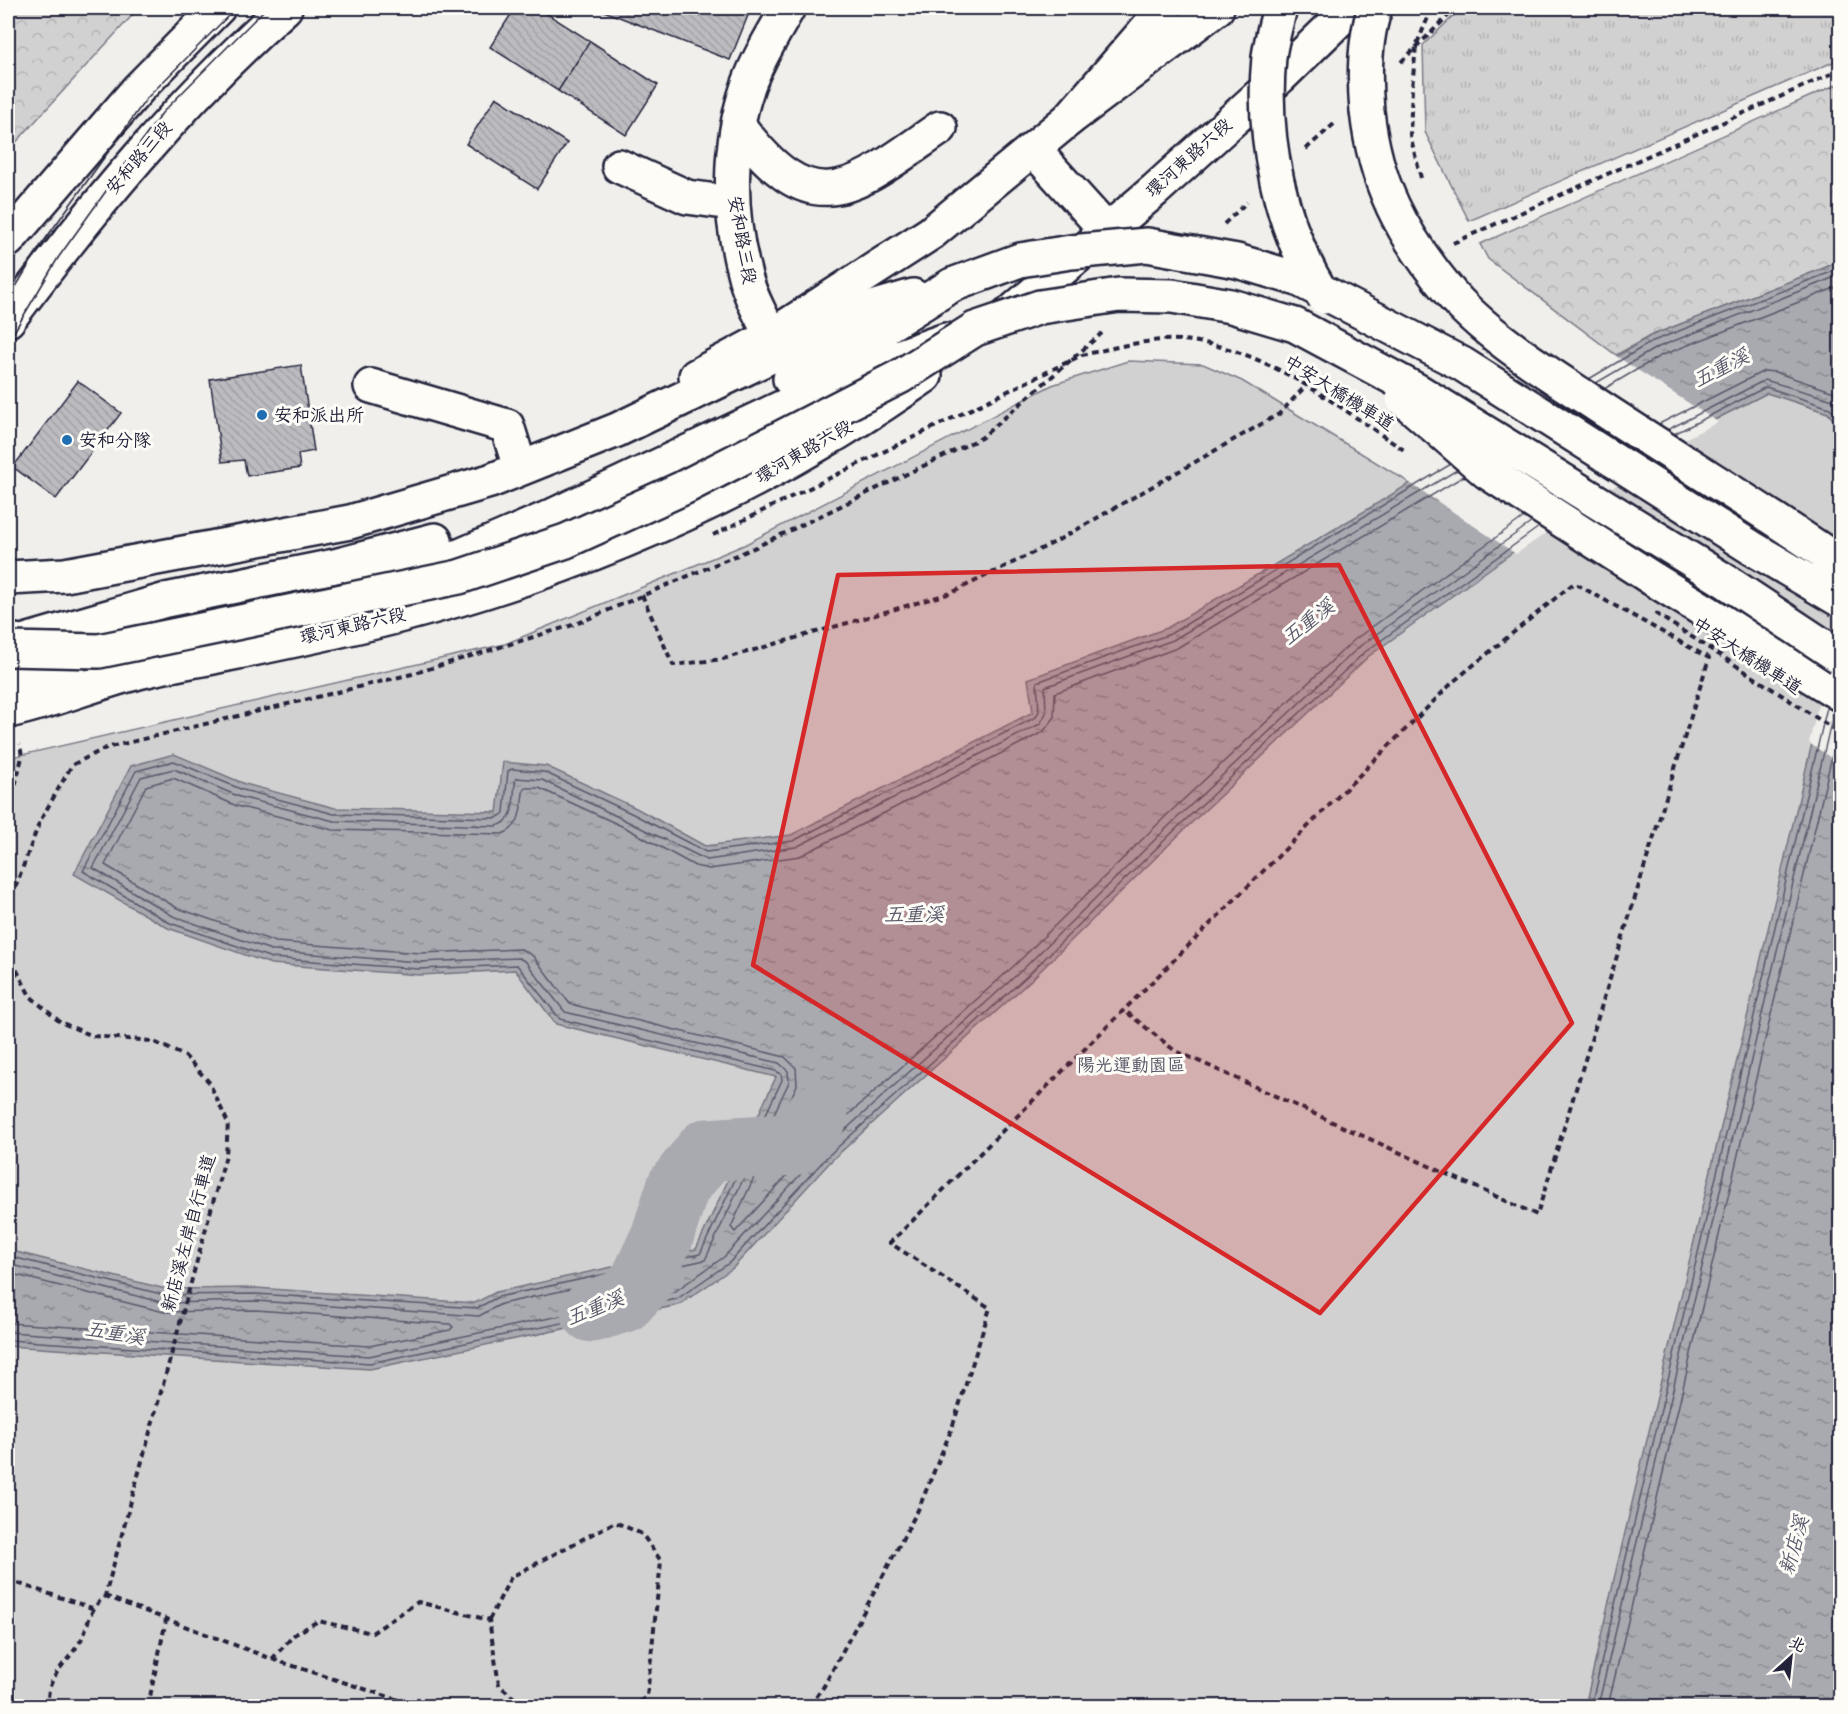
<svg xmlns="http://www.w3.org/2000/svg" width="1848" height="1714" font-family="Pangolin,'LXGW WenKai TC',sans-serif">
  <defs>
    <pattern id="grass-tufts" width="24" height="20" patternUnits="userSpaceOnUse" patternTransform="scale(1.5)"><rect width="24" height="20" fill="#d2d1d1"/><path d="M3 7l-1-3M5 7V3M7 7l1-3M15 17l-1-3M17 17v-4M19 17l1-3" fill="none" stroke="#b4b3b4"/></pattern>
    <pattern id="forest-crowns" width="20" height="18" patternUnits="userSpaceOnUse" patternTransform="scale(1.5)"><rect width="20" height="18" fill="#d2d1d1"/><path d="M2 6a3 3 0 1 1 6 0M12 15a3 3 0 1 1 6 0" fill="none" stroke="#b4b3b4"/></pattern>
    <pattern id="water-ripples" width="26" height="14" patternUnits="userSpaceOnUse" patternTransform="scale(1.5)"><rect width="26" height="14" fill="#a9a9b0"/><path d="M2 4q2-2 4 0t4 0M15 11q2-2 4 0t4 0" fill="none" stroke="#898990"/></pattern>
    <pattern id="building-back-hatch" width="6" height="6" patternUnits="userSpaceOnUse" patternTransform="scale(1.5)"><rect width="6" height="6" fill="#bcbcc0"/><path d="M-1 5l2 2M0 0l6 6M5-1l2 2" fill="none" stroke="#a1a1a6"/></pattern>
  </defs>
  <rect width="100%" height="100%" fill="#f0efec"/>
  <filter id="ink" filterUnits="userSpaceOnUse"><feTurbulence type="fractalNoise" baseFrequency=".0167" numOctaves="2"/><feDisplacementMap in="SourceGraphic" scale="12" xChannelSelector="R" yChannelSelector="G"/><feConvolveMatrix kernelMatrix="1 2 1 2 8 2 1 2 1" color-interpolation-filters="sRGB"/></filter>
  <g filter="url(#ink)">
    <path fill="url(#grass-tufts)" stroke="#7a7a86" stroke-width="1.5" d="M1462 8H1840V59L1469 221 1425 132 1423 45Z"/>
    <path fill="url(#forest-crowns)" stroke="#7a7a86" stroke-width="1.5" d="M8 8H139L8 151Z
      M1840 83V259L1829 266 1650 336 1616 355 1488 259 1480 244Z"/>
    <path fill="#d2d1d1" stroke="#7a7a86" stroke-width="1.5" d="M1128 361 1203 364 1242 381 1410 483 1677 439 1767 393 1828 413 1840 428V1706H8V758L505 644 744 545 1052 385Z"/>
    <path fill="url(#water-ripples)" stroke="#737381" stroke-width="1.5" d="M1840 259V428L1828 413 1767 393 1677 439 1513 552 1369 656 1185 829 1031 980 832 1160 733 1268 679 1305 370 1369 8 1346V1250L166 1289 256 1288 475 1303 496 1292 696 1249 776 1077 556 1024 515 970 420 975 271 964 168 928 74 874 131 766 174 754 245 784 335 808 497 812 503 762 546 766 636 808 705 846 791 835 1033 712 1028 679 1167 628 1355 517 1650 336 1829 266Z
      M1840 625V1706H1585L1614 1579Z"/>
    <path fill="#f0efec" d="M1613 354 1718 422 1679 442 1516 554 1407 481Z
      M1840 622V764L1809 743 1838 624Z"/>
    <g fill="none" stroke-linecap="round" stroke-linejoin="round">
      <path stroke="#58586a" stroke-width="1.5" d="M1589 379 1653 341 1831 272 1840 266
        M1596 383 1656 348 1840 275
        M1604 389 1660 356 1840 286
        M1659 424 1764 371 1775 372 1840 394
        M1667 430 1765 380 1833 400 1840 407
        M1674 434 1766 387 1830 408 1840 419
        M1464 476 1177 648 1055 693 1054 718 1043 732 800 856 709 869 695 866 626 828 539 788H524C520 806 523 827 502 834L333 830 237 806 173 778 146 786 105 865 177 908 276 942 420 953 521 949 533 956 570 1004 785 1057 796 1068 797 1085 731 1227 735 1232 816 1144 1016 964 1169 813 1354 640 1524 517
        M8 1256 165 1295 256 1294 477 1308 498 1297 700 1254 782 1080 781 1074 776 1071 560 1019 517 965 419 969 272 958 170 923 83 871 136 771 174 761 243 790 334 814 497 818 504 813 508 771 512 769 544 772 633 814 706 852 793 841 1036 717 1039 711 1037 682 1170 634 1451 464
        M8 1264 165 1303 256 1301 479 1316 501 1304 705 1260 789 1082 788 1071 779 1063 565 1012 526 962 519 958 419 962 274 951 173 916 93 868 141 777 174 769 240 797 334 821 496 826C518 822 512 794 516 778L542 780 707 860 796 847 1040 724 1046 713 1045 687 1173 640 1457 470
        M8 1273 164 1312 256 1310 450 1324 453 1327 450 1330 369 1346 8 1323
        M8 1332 369 1356 674 1292 724 1257 823 1150 1022 970 1176 819 1360 646 1532 522
        M8 1340 370 1363 677 1299 729 1263 828 1156 1027 976 1181 824 1365 652 1539 527
        M1591 1706 1827 707
        M1598 1706 1834 710
        M1608 1706 1840 722"/>
      <path stroke="#a9a9b0" stroke-width="63" d="M592 1311 624 1301 640 1284 662 1237 678 1187 707 1150 793 1144 817 1115"/>
    </g>
    <path fill="url(#building-back-hatch)" stroke="#22223b" stroke-width="1.5" d="M515 8H538L590 41 558 91 490 47Z
      M596 8H751L730 60Z
      M590 41 658 85 626 135 558 91Z
      M496 97 567 143 537 189 466 144Z
      M301 365 314 451 298 454 300 468 247 476 244 460 222 462 210 379Z
      M78 381 121 413 56 499 13 467Z"/>
    <g fill="none" stroke-linecap="round" stroke-linejoin="round">
      <defs>
        <path id="minor" d="M739 126C815 229 855 186 940 128
          M619 166 687 197 732 203
          M771 336C761 315 749 295 744 272 728 212 728 145 748 86 758 58 774 33 788 8
          M371 386 507 426 518 461"/>
        <path id="major" d="M1034 150 1107 231
          M8 240 139 88 218 8
          M1006 317 1155 190 1280 77 1351 8
          M8 320C91 210 181 100 285 8
          M696 376 771 336 931 233 1069 119 1165 8
          M8 683 71 678
          M8 711C51 702 92 684 135 673 161 666 187 662 213 657 277 644 343 631 406 614 592 565 768 486 925 376"/>
        <path id="highway" d="M1069 119 1217 8
          M790 379 850 349 952 285
          M8 578 65 575 350 522 490 481 617 430 869 309 913 296
          M1653 579 1840 694
          M360 584 462 555 548 518 866 368 946 340
          M8 640 22 642 166 600 335 566 435 540"/>
      </defs>
      <use href="#minor" stroke="#22223b" stroke-width="38"/>
      <use href="#major" stroke="#22223b" stroke-width="38"/>
      <use href="#highway" stroke="#22223b" stroke-width="38"/>
      <path stroke="#22223b" stroke-width="4" stroke-dasharray="6 4.5" stroke-linecap="butt" d="M1401 62 1456 8
        M1306 149 1334 124
        M1224 224 1247 202
        M1453 243 1840 70
        M642 595 673 665 723 659 951 593 1055 542 1279 414 1316 375
        M8 816 22 757 20 744
        M8 907 40 821 72 765 106 748 412 674 576 624 756 547 981 438 1102 333
        M8 940 9 955 30 996 60 1022 93 1036 152 1041 185 1056 209 1082 228 1123 226 1155 105 1596C84 1615 91 1626 78 1645 64 1666 46 1677 48 1706
        M8 1580 92 1608
        M105 1596 272 1659 417 1706
        M489 1620 511 1577 615 1522 642 1534 661 1561 647 1696 635 1706
        M272 1659 294 1635 318 1621 372 1633 418 1602 489 1620 499 1685 521 1704 533 1706
        M148 1706 166 1620
        M810 1706 824 1686 918 1510 952 1428 990 1308 890 1243 1454 681 1574 583 1709 658 1537 1215 1174 1050 1124 1010"/>
      <use href="#minor" stroke="#fdfcf7" stroke-width="33"/>
      <use href="#major" stroke="#fdfcf7" stroke-width="33"/>
      <use href="#highway" stroke="#fdfcf7" stroke-width="33"/>
      <path stroke="#22223b" stroke-width="1.5" d="M8 300 39 248 147 98 236 8
        M8 342 58 258 162 113 266 8"/>
      <defs>
        <path id="highway-bridge" d="M1280 8C1276 24 1271 41 1269 57 1261 138 1280 228 1324 297
          M1375 8C1364 40 1364 77 1367 111 1375 183 1401 233 1447 289 1482 332 1540 368 1586 398 1670 454 1757 506 1840 563
          M952 285 1020 260 1071 252 1147 245 1237 261 1298 279 1462 364 1752 548 1840 600
          M1403 399 1487 472 1653 579
          M8 649 99 651 459 577 566 541 683 488 901 376 975 329 1040 307 1119 295 1172 296 1231 306 1295 325 1418 391 1727 582 1840 657"/>
      </defs>
      <use href="#highway-bridge" stroke="#22223b" stroke-width="38" stroke-linecap="butt"/>
      <path stroke="#22223b" stroke-width="4" stroke-dasharray="6 4.5" stroke-linecap="butt" d="M1421 178 1410 135 1412 88 1416 46 1432 8
        M713 535 1082 355C1114 348 1149 338 1181 340 1266 346 1339 408 1407 452
        M1655 613 1840 733"/>
      <use href="#highway-bridge" stroke="#fdfcf7" stroke-width="33"/>
    </g>
  </g>
  <path fill="#d62828" fill-opacity="0.2" stroke="#d62828" stroke-width="4.5" stroke-linejoin="round" d="M1339 565 1572 1023 1320 1313 753 965 838 575Z"/>
  <g fill="#1f6fb2" stroke="#fdfcf7" stroke-width="2">
    <circle cx="262" cy="415" r="6"/>
    <circle cx="67" cy="440" r="6"/>
  </g>
  <g text-anchor="middle" dominant-baseline="central" stroke-width="6" stroke-linejoin="round" paint-order="stroke">
    <g font-size="18" fill="#22223b" stroke="#fdfcf7">
      <text transform="translate(139 158) rotate(-49)">安和路三段</text>
      <text transform="translate(1189 158) rotate(-42)">環河東路六段</text>
      <text transform="translate(742 240) rotate(80)">安和路三段</text>
      <text transform="translate(1339 393) rotate(32)">中安大橋機車道</text>
      <text transform="translate(804 452) rotate(-30)">環河東路六段</text>
      <text transform="translate(353 626) rotate(-13)">環河東路六段</text>
      <text transform="translate(1747 656) rotate(33)">中安大橋機車道</text>
      <text transform="translate(189 1233) rotate(-75)">新店溪左岸自行車道</text>
    </g>
    <g font-size="18" fill="#22223b" stroke="#fdfcf7" text-anchor="start">
      <text x="274" y="415">安和派出所</text>
      <text x="79" y="440">安和分隊</text>
    </g>
    <g font-size="18" fill="#575768" stroke="#fdfcf7">
      <text x="1131" y="1065">陽光運動園區</text>
    </g>
    <g font-size="20" font-style="italic" fill="#58586a" stroke="#fdfcf7">
      <text transform="translate(1721 368) rotate(-27)">五重溪</text>
      <text transform="translate(1308 622) rotate(-38)">五重溪</text>
      <text x="914" y="914">五重溪</text>
      <text transform="translate(595 1308) rotate(-22)">五重溪</text>
      <text transform="translate(115 1333) rotate(9)">五重溪</text>
      <text transform="translate(1794 1545) rotate(-74)">新店溪</text>
    </g>
  </g>
  <rect width="1848" height="1714" fill="none" stroke="#fdfcf7" stroke-width="30"/>
  <rect x="15" y="15" width="1818" height="1684" fill="none" stroke="#22223b" stroke-width="2" filter="url(#ink)"/>
  <g transform="translate(1791 1657) rotate(27)" stroke="#fdfcf7" stroke-width="4.5" paint-order="stroke">
  <path d="M0-4.5L10 22L0 15L-10 22Z" fill="#22223b"/>
  <text y="-9" font-size="16" font-weight="bold" text-anchor="middle" fill="#22223b">北</text>
  </g>
</svg>
